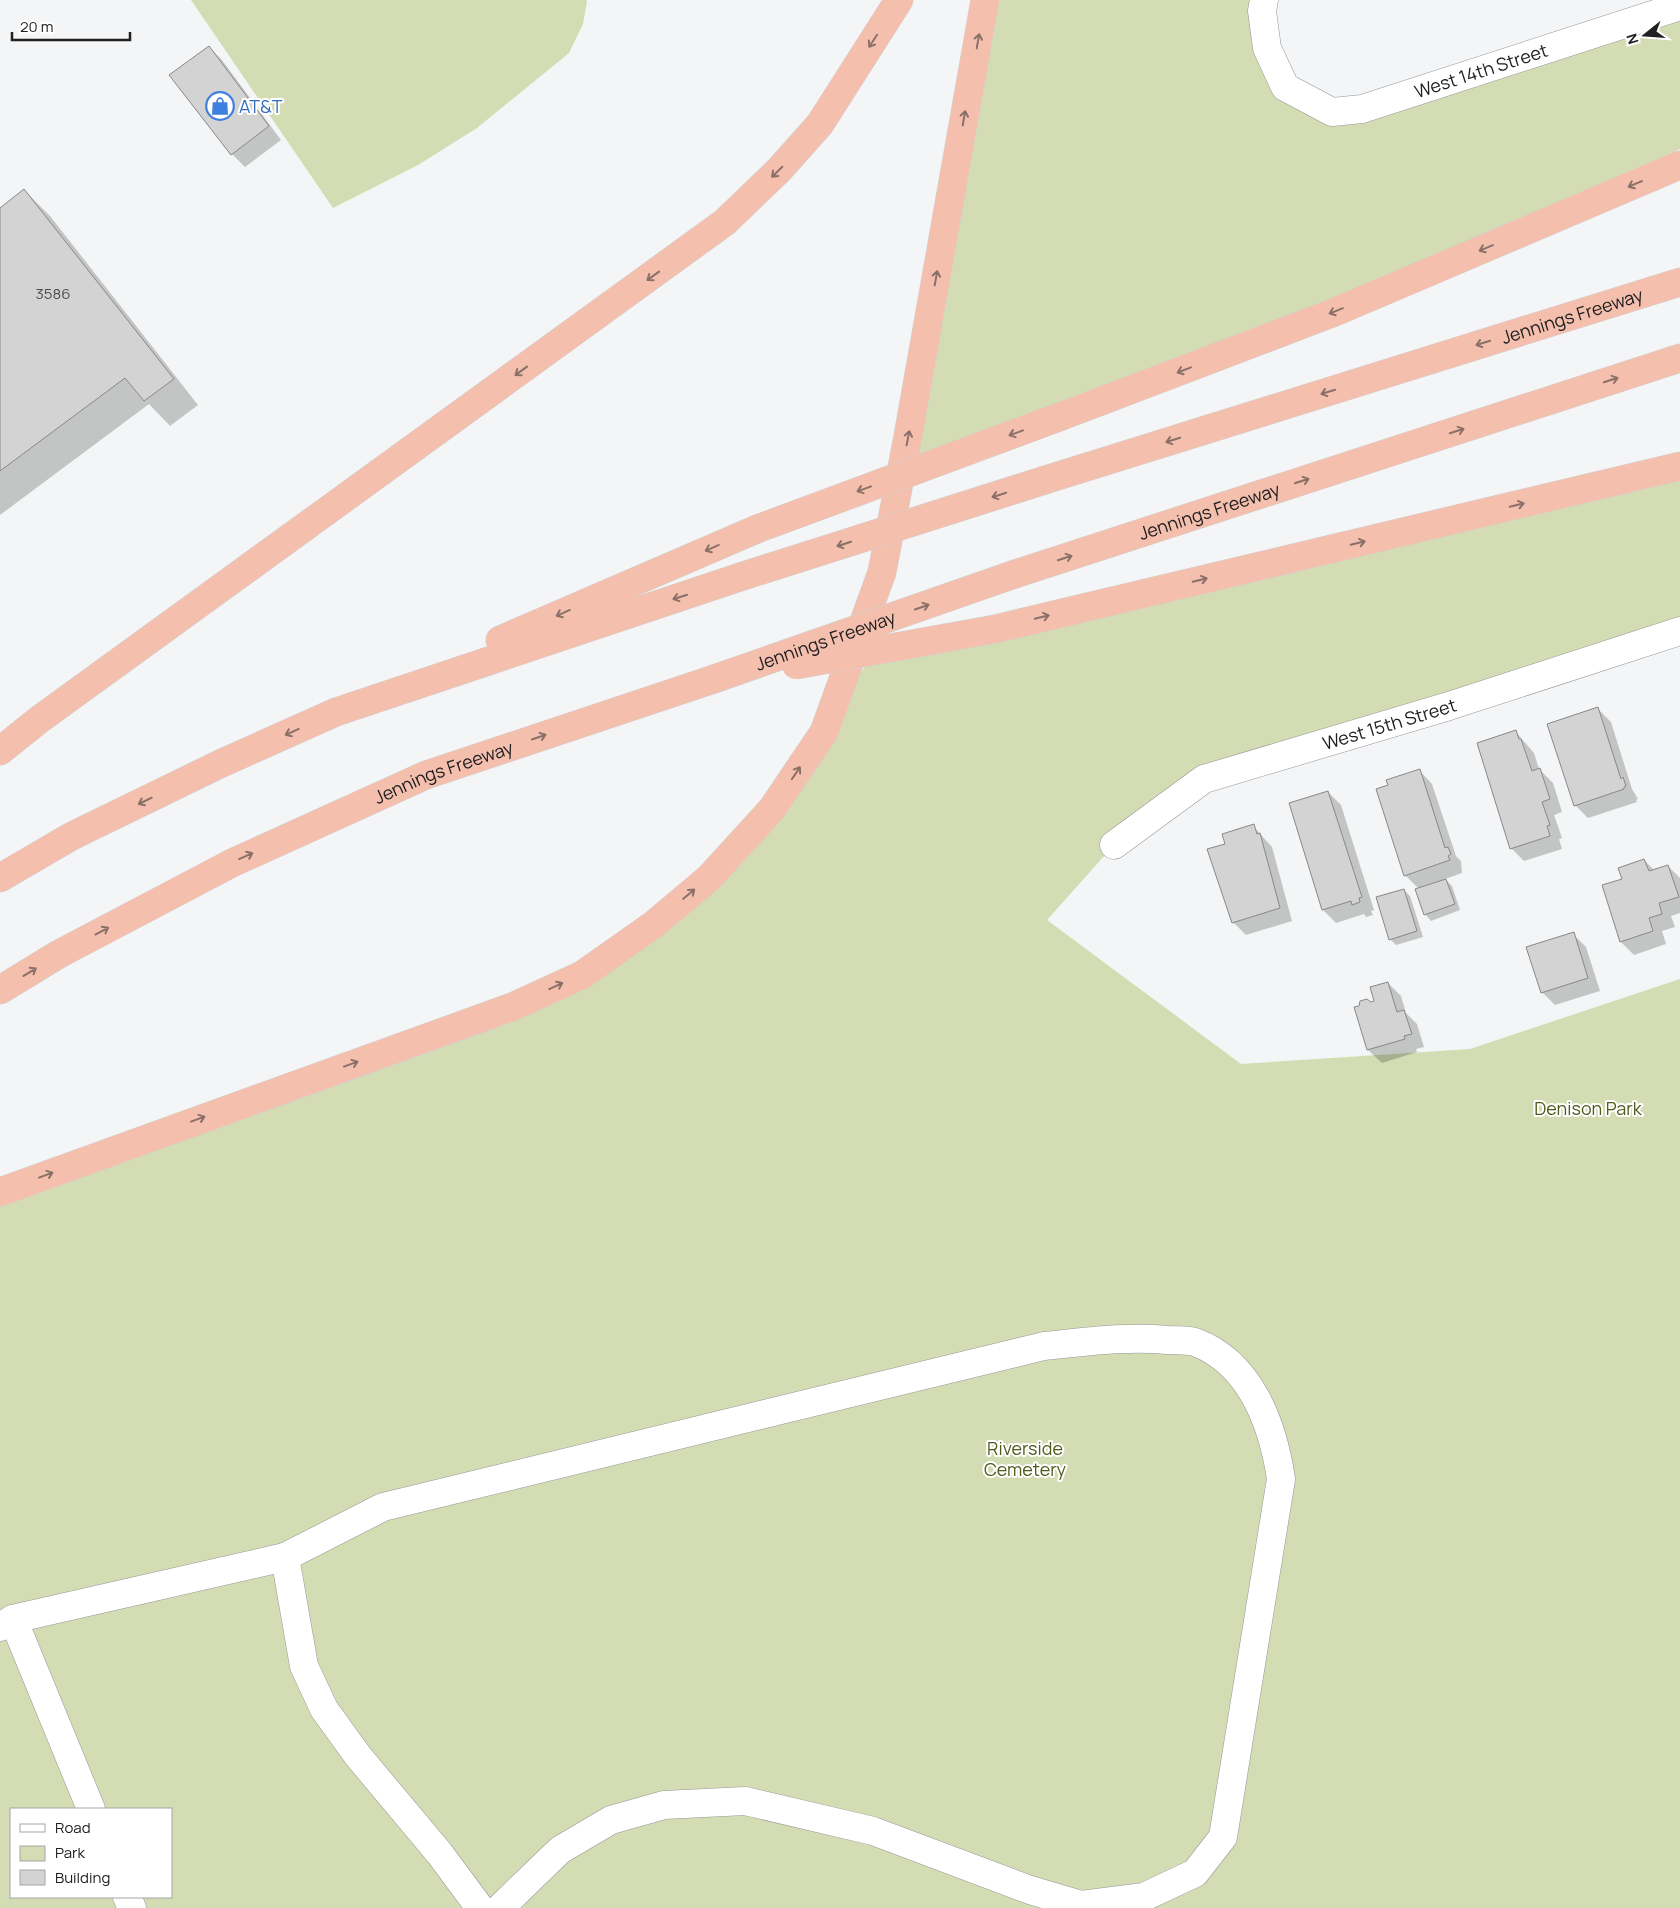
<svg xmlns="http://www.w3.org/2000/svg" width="1680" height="1908" font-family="Manrope,sans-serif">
  <rect width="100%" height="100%" fill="#f4f5f6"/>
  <path fill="#d3dcb3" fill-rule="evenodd" d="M191 0H586L587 2 583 24 569 53 477 128 418 165 333 208Z
    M985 0H1264L1285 87 1332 112 1680 6V149L1335 312 901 473Z
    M1680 466V631L1204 779 1114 845 1047 920 1241 1064 1470 1049 1680 979V1908H0V1192L512 1007 653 925 824 732 875 650ZM11 1809H171V1897H11Z"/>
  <path fill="#0003" d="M209 47 222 60 281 140 245 167 232 154Z
    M24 190 50 216 198 405 170 426 149 404 0 515V209Z
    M1598 709 1611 722 1632 789 1638 799 1636 800 1637 802 1588 818 1575 805Z
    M1516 732 1534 753 1539 769 1553 783 1562 812 1554 815 1562 838 1559 839 1562 849 1524 861 1511 848Z
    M1419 770 1432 784 1456 856 1461 861 1462 873 1445 879 1452 886 1460 910 1431 921 1425 914 1419 889 1405 875Z
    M1328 792 1341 805 1374 910 1371 911 1373 915 1366 917 1364 914 1336 923 1323 910Z
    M1253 826 1272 847 1292 921 1246 935 1233 922 1226 844Z
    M1644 860 1654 870 1668 866 1680 878V913L1671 916 1675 927 1662 931 1666 944 1634 955 1621 942 1623 880Z
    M1404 890 1410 896 1423 937 1396 945 1390 939Z
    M1573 934 1586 947 1600 991 1555 1005 1542 992Z
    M1388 983 1401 996 1406 1013 1417 1024 1424 1047 1416 1049 1417 1052 1382 1063 1368 1050 1356 1008 1376 1002Z"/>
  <path fill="#d4d3d4" stroke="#898889" d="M209 46 269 126 231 155 169 75Z
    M24 189 174 379 144 401 125 378 0 471V208Z
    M1598 707 1621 779 1623 777 1626 786 1624 787V789L1574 806 1547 724Z
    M1516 730 1519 739H1521L1532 771 1540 768 1550 799 1542 802 1550 825 1547 826 1550 836 1510 849 1477 743Z
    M1420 769 1445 848 1448 847 1451 854 1448 856 1450 860 1404 876 1376 789 1388 785 1386 780Z
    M1328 791 1362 897 1359 898 1360 902 1352 905 1351 901 1322 910 1289 803Z
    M1254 824 1257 834 1260 833 1280 908 1232 923 1207 849 1225 844 1222 834Z
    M1644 859 1649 871 1668 865 1679 897 1659 903 1662 914 1649 918 1653 931 1620 942 1602 885 1622 879 1618 868Z
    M1446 879 1455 904 1424 915 1415 889Z
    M1404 889 1417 931 1389 940 1376 897Z
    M1574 932 1588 978 1541 993 1526 947Z
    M1388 982 1397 1012 1404 1010 1412 1034 1404 1036 1405 1039 1367 1050 1354 1007 1359 1006 1360 1001 1367 999 1371 1002 1374 1001 1370 987Z"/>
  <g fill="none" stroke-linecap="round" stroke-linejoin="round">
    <defs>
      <g id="minor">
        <path id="s1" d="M1264 0 1262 11 1267 48 1285 87 1332 112 1362 109 1680 6"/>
        <path id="s2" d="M1114 845 1204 779 1449 706 1680 631"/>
        <path d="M13 1619 91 1809"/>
        <path d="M0 1627 13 1619 285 1557"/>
        <path d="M127 1897 132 1908"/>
        <path d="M480 1908 440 1854 358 1756 324 1709 304 1666 285 1557 383 1507 1044 1346C1085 1342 1126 1336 1168 1340 1177 1340 1187 1340 1195 1342 1251 1363 1273 1425 1281 1479L1223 1837 1195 1873 1144 1897 1081 1905 1030 1890 873 1831 745 1801 664 1805 611 1820 560 1850 500 1908"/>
      </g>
      <g id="highway">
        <path d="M1062 416 1335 312 1680 165"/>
        <path id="s3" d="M1045 480 1680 282"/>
        <path id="s4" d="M1018 573 1680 358"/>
        <path d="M995 629 1680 466"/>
        <path d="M500 640 757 529"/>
        <path d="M0 751 40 719 725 222 779 170 820 124 899 0"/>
        <path d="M0 878 72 836 222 763 336 712 743 576"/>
        <path id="s5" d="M0 990 59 954 232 863 426 775 711 680"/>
        <path d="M0 1192 512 1007 582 975 653 925 709 878 772 809 824 732 882 572 908 436 985 0"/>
      </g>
    </defs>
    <use href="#minor" stroke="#979799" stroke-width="29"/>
    <use href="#highway" stroke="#d2d2d3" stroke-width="29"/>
    <use href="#minor" stroke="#fff" stroke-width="28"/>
    <use href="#highway" stroke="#f5bfae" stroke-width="28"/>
    <defs>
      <g id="highway-bridge">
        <path d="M757 529 1062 416"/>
        <path d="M743 576 1045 480"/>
        <path d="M796 665 995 629"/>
        <path id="s6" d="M711 680 1018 573"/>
      </g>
    </defs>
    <use href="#highway-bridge" stroke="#d2d2d3" stroke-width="29" stroke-linecap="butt"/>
    <use href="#highway-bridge" stroke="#f5bfae" stroke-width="28"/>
  </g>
  <defs><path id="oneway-shaft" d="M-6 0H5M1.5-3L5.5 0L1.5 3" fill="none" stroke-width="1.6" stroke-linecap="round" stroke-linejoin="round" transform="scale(1.25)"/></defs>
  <g stroke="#8a7068">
    <use href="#oneway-shaft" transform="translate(873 41) rotate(123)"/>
    <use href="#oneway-shaft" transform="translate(978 41) rotate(-80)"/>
    <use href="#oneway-shaft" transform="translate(964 118) rotate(-80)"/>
    <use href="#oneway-shaft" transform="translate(777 172) rotate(135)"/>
    <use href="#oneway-shaft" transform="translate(1635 184) rotate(157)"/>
    <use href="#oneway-shaft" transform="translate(1486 248) rotate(157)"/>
    <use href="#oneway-shaft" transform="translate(653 276) rotate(144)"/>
    <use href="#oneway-shaft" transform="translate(936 278) rotate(-80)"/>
    <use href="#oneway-shaft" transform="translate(1336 311) rotate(158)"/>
    <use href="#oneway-shaft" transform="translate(1483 343) rotate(163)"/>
    <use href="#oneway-shaft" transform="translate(1184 370) rotate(159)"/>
    <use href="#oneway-shaft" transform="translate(521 371) rotate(144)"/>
    <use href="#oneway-shaft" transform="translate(1611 380) rotate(-18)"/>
    <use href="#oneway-shaft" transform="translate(1328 392) rotate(163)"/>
    <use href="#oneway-shaft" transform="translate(1457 431) rotate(-18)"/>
    <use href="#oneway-shaft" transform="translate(1016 433) rotate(160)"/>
    <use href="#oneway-shaft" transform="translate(908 438) rotate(-79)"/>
    <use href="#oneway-shaft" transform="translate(1173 440) rotate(163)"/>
    <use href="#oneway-shaft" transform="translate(1302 481) rotate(-18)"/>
    <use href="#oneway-shaft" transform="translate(864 489) rotate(160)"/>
    <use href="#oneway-shaft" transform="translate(999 495) rotate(162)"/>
    <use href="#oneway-shaft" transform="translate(1517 505) rotate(-13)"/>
    <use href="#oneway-shaft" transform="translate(1358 543) rotate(-13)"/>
    <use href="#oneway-shaft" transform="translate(844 544) rotate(162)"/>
    <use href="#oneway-shaft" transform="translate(712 548) rotate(156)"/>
    <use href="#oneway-shaft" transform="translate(1065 558) rotate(-18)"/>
    <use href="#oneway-shaft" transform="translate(1200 580) rotate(-13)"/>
    <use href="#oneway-shaft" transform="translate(680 597) rotate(162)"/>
    <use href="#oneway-shaft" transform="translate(922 607) rotate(-19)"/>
    <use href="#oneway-shaft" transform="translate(563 613) rotate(156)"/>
    <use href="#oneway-shaft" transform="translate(1042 617) rotate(-13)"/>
    <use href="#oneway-shaft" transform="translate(292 732) rotate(156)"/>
    <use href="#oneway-shaft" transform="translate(539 737) rotate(-19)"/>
    <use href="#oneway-shaft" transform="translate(796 773) rotate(-56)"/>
    <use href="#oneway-shaft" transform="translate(145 801) rotate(154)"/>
    <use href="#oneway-shaft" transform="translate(246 856) rotate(-24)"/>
    <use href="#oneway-shaft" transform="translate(689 894) rotate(-40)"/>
    <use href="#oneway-shaft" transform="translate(102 931) rotate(-28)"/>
    <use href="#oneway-shaft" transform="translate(30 972) rotate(-31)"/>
    <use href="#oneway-shaft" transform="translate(556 986) rotate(-25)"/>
    <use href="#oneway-shaft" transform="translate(351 1064) rotate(-20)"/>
    <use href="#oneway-shaft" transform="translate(198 1119) rotate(-20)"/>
    <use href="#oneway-shaft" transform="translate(46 1175) rotate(-20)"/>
  </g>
  <defs>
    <symbol id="shop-ring" viewBox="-11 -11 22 22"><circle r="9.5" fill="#fff" stroke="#3f7fe0" stroke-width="1.5"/><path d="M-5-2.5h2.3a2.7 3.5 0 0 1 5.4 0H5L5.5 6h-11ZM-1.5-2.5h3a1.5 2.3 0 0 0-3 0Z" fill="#3f7fe0"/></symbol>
  </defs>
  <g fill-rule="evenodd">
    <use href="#shop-ring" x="204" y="90" width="32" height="32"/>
  </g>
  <g text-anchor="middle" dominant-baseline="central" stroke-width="4" stroke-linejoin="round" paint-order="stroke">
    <g font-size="15" fill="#4d4d4e">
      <text x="53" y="293">3586</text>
    </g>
    <g font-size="18" fill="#202021" stroke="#fff">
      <text stroke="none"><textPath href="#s1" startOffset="300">West 14th Street</textPath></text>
      <text stroke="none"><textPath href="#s3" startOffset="552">Jennings Freeway</textPath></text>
      <text stroke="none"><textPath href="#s4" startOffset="201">Jennings Freeway</textPath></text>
      <text stroke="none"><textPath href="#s6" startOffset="121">Jennings Freeway</textPath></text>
      <text stroke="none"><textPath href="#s2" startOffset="305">West 15th Street</textPath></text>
      <text stroke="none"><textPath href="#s5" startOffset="495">Jennings Freeway</textPath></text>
    </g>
    <g font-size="18" fill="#366cbe" stroke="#fff" text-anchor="start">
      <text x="239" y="106">AT&amp;T</text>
    </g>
    <g font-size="18" fill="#515b1c" stroke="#fff">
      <text x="1588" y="1108">Denison Park</text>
      <text x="1025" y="1448">Riverside<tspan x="1025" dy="21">Cemetery</tspan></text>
    </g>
  </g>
  <rect x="10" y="1808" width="162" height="90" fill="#ffffff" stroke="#a6a6a6"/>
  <rect x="20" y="1824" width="25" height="8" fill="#ffffff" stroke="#a6a6a6"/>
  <text x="55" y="1833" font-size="15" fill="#202021">Road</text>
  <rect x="20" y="1846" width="25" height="15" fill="#d3dcb3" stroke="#a6a6a6"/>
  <text x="55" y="1858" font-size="15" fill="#202021">Park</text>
  <rect x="20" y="1870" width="25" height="15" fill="#d4d3d4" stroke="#a6a6a6"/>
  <text x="55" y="1883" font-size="15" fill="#202021">Building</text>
  <g transform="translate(1645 35) rotate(253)" stroke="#ffffff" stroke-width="4" paint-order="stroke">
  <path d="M0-4L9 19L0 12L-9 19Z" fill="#202021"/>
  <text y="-8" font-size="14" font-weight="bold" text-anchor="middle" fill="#202021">N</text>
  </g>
  <path d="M12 32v8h118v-8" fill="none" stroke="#202021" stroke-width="2.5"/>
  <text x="20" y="32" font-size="15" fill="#202021" stroke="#ffffff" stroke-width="4" paint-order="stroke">20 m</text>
</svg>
